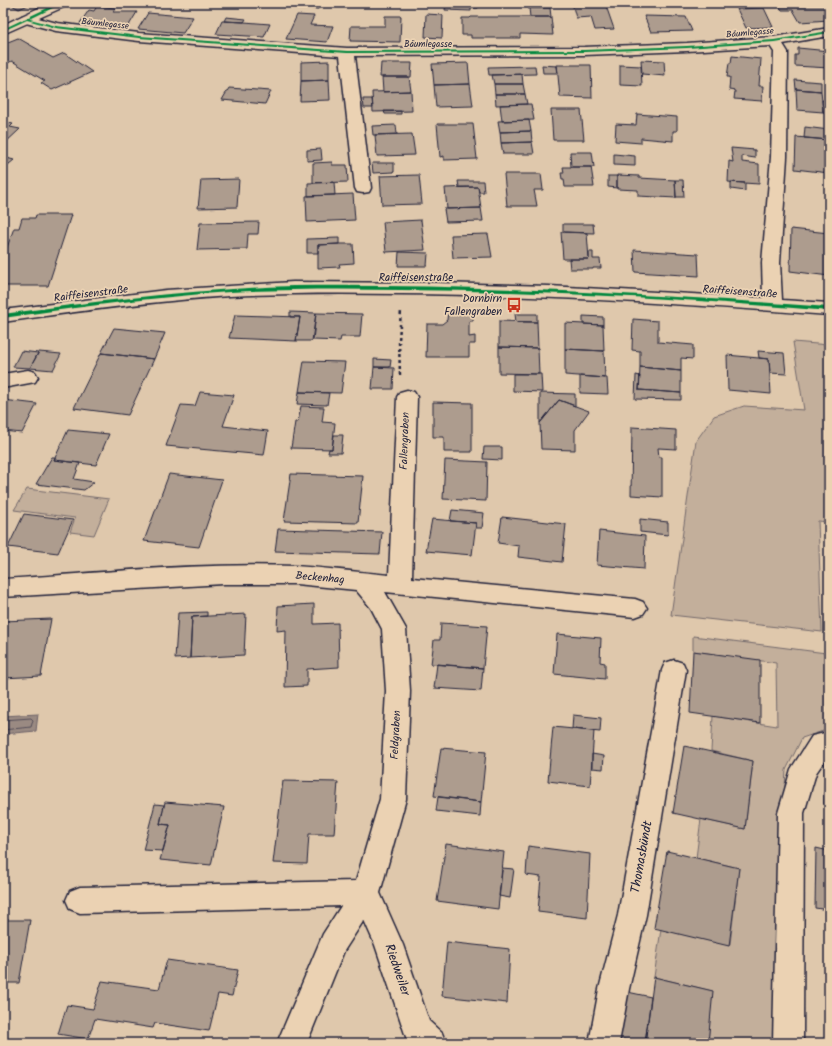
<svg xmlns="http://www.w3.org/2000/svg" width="832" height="1046" font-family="Kalam,sans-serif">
  <rect width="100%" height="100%" fill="#dfc8ac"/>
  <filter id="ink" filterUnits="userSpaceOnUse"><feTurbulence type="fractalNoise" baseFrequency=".025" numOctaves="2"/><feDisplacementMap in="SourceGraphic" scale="8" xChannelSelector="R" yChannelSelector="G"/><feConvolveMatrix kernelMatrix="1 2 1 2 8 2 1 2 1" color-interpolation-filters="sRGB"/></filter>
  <g filter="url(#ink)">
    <path fill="#c3af9b" stroke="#72686b" d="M793 342 829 345V522L818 521 822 632 671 615 696 441 714 416 744 406 804 410Z
      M27 489 109 499 94 535 70 532 75 518 14 510Z
      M693 636 826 653V730L802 738 786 770 781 853 776 1043H708L712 991 654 977 661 929 730 944 739 868 696 858 701 819 745 829 753 761 711 751 713 716 777 726 776 663 693 651Z"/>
    <path fill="#9a8a82" stroke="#6a6066" d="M38 714 36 731 3 734V716Z"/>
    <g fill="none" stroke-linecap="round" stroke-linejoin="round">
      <path stroke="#524c57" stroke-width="1" d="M3 720 31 718 33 720 31 727 3 730"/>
    </g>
    <path fill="#ad9c8e" stroke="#22223b" d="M8 3H33L19 9Z
      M229 3H247L245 6 228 4Z
      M446 3H479L478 8H471V11L445 10Z
      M572 3H605L614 29 595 30 591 17 576 18Z
      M777 3H800L801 4 823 3 829 12V20L800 22 793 10H782Z
      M306 4 320 5 318 9 304 8Z
      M97 6 115 8 113 12H137L128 27 80 23 89 10 94 11Z
      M529 8H550L551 17H530Z
      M764 8 773 27 746 28 737 9Z
      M148 13 193 17 183 33 138 29Z
      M426 14 443 15 442 38 425 37Z
      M297 15 314 16 310 25 333 26 327 42 286 39Z
      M385 16H401L400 42 350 41 351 26H385Z
      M644 16 686 17 692 31 651 32Z
      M226 17 246 19 244 22 224 21Z
      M471 17H551L553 35 520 34V38H471V35H462V18H470Z
      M222 21 244 22 270 24 264 37 216 34Z
      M18 38 53 58 64 53 92 72 52 90 41 83 45 81 12 61 3 65V44Z
      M798 48 829 51V68L795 66V55H798Z
      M732 56 761 59 759 86H763L762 101 734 99 735 91 729 90 730 77H727L729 63H731Z
      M641 60 664 61 665 76 642 74Z
      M329 61V80L301 81V62Z
      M381 63H412L411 77H380Z
      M468 63 470 84 434 85 432 64Z
      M542 65 557 66 558 73H543Z
      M557 65H591L592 98 560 97Z
      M620 65 641 66 642 86 620 85Z
      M535 66 536 74 489 75 488 67Z
      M522 74 523 84H494L492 75Z
      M382 77H409L411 91 383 92Z
      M329 80 330 100 300 101 301 81Z
      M795 80 821 82V91L796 89Z
      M470 84 473 106 436 107 434 85Z
      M494 84H523L525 94H495Z
      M229 88 271 91 265 104 222 100Z
      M796 89 821 91 823 112 797 110Z
      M411 91 412 111 373 112 372 92Z
      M495 94H525L527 104 496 105Z
      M363 99H372L373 108H364Z
      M822 100 829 101V113L823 112Z
      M531 104 534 120 502 121 500 105Z
      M551 110H581L584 140H553Z
      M384 111H401V114H385Z
      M637 114 677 117V131H673V141L641 138V143L615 141 616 124 636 125Z
      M529 120 531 131 500 132 498 121Z
      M3 122 13 124 10 127 20 129 3 145Z
      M437 124H473L477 159 444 160V156L440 157Z
      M396 125 397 134 373 135 372 126Z
      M805 127 829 130V140L804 138Z
      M531 131 532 142 501 143 500 132Z
      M412 134 415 155 377 156 375 135Z
      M796 137 829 140V173L795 169Z
      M532 142 534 154H503L501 143Z
      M731 148 755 150V158L742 156V162L759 164V184L728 182 729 161 733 162Z
      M321 149 322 160 307 161V150Z
      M570 152H592L594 167H571Z
      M614 154 635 156V166L614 165Z
      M3 157 14 160 3 169Z
      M332 162V165H347L348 182 313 183V163Z
      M372 163H394V172L373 173Z
      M563 167H591L594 187H565L564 179H562L561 173H564Z
      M504 174H541L543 190H534L537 206H507Z
      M419 175 422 204 382 205 380 176Z
      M617 175 639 176V178L675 180 676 198 638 196V190L617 189Z
      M608 176H617V188L608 187Z
      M239 179 237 207 198 208 201 180Z
      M675 180H683L684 197H676Z
      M458 181H483L484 192H479L478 187H459Z
      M334 182 335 195 308 196V183Z
      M731 182 745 183V191L731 189Z
      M478 187 481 208 447 209 445 188Z
      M353 194 355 220 307 222 306 196Z
      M481 208 483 221 446 222 444 209Z
      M36 215H71L48 286H3V253H5L14 228H19L22 218H35Z
      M421 220 425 250 386 252 383 222Z
      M259 222 258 234H248L247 249 197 250 200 223Z
      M563 224H593L594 233 563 232Z
      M791 229 829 233V276L790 271Z
      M561 232 587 233 589 259H563Z
      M488 234 492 257 453 258 451 235Z
      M339 238V244L318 245V253H307V239Z
      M339 244H353L354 263 339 264 340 267 318 268V245Z
      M634 250 698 254 699 276 635 272Z
      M399 252 428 253 427 266H398Z
      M589 252H593V259H600L601 268H593V269H570L569 259H589Z
      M448 310 473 311V321H469V337L475 336V344H469V357H426L427 324H442L447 320Z
      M290 312 316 313 312 341H296L300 317H290Z
      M316 313 362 314 360 337H341L340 341 313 340Z
      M515 314H537V322H516Z
      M235 315 300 317 296 341 229 338Z
      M583 316 603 317V325L583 324Z
      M633 319 658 321V342L693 345V359L681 358V371L640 367V351L632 350Z
      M499 321 537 322 538 348 499 347Z
      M565 323 603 325 604 351 565 349Z
      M114 328 165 333 154 359 101 353Z
      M499 347 538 348 539 374 499 373Z
      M565 349 604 351 605 378 565 375Z
      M21 351 38 353 30 368 13 367Z
      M758 351 784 353 786 374 770 373 769 359 759 358Z
      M39 352 61 354 53 370 30 368Z
      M101 353 154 359 128 415 74 408Z
      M727 355 769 359 771 394 728 390Z
      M374 359 391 360 390 367H374Z
      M304 361 345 362 341 393 299 392Z
      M374 367 394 368 393 389H372Z
      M640 367 681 371V393L639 390Z
      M513 374H541L542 392 513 391Z
      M636 375 640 376 639 390 681 393V400L635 399Z
      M580 376 607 378 608 394 580 393Z
      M200 392 234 395 223 426 268 431 264 455 166 446 181 405 195 406Z
      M299 392 329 393 327 405 297 404Z
      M540 393 575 394V406L559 400 540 423Z
      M3 400 37 404 22 433 3 431Z
      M559 400 589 411 575 430V450L541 449 540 423Z
      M433 402 472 403V452H444V437H433Z
      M301 406 324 407 322 422 335 423 332 449 291 448 295 422H298Z
      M632 427 676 430V449L658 448 659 457H662V497L631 495Z
      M68 430 109 434 96 465 54 460Z
      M334 435H343L341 453H328L329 449H332Z
      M484 447H502V460L483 459Z
      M52 457H55L54 460 80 463 74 479 94 482 84 490 36 484Z
      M445 460 487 462 486 501 443 499Z
      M169 474 222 480 199 547 144 541Z
      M291 474 363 476 358 523 284 521Z
      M452 510 484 513 482 528H476V523L450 521Z
      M24 514 73 520 58 553 8 547Z
      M502 517 566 524 562 562 518 557 519 546 498 543Z
      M432 519 476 523 472 555 426 551Z
      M640 519 668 522V535L640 532Z
      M278 529 382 532 380 554 275 551Z
      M599 531 645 536 644 569 597 565Z
      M314 604V624L338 623 339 667 307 669V686L285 687 286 630 277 631 278 606Z
      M207 612V616L192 617 190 658 175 659 178 613Z
      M246 614 244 655 190 658 192 617Z
      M51 619 41 676 3 678V621Z
      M441 623 487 626 483 668 431 664 434 640H440Z
      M557 634 601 638 600 662 605 663V679L554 674Z
      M693 651 760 660V723L690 713Z
      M437 664 483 668 481 691 434 688Z
      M573 715 601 718 600 732 572 729Z
      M553 727 594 731 590 786 548 781Z
      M684 746 753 761 745 829 673 813Z
      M441 748 486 752 481 802 434 796Z
      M592 754 604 756 603 769 592 768Z
      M825 755 829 756V805L824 804Z
      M283 781 338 782 334 834H309L307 864 273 863Z
      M438 797 481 802 480 816 436 811Z
      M165 802 224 807 211 865 160 860 170 825 160 824Z
      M155 804 164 805 160 824 170 825 163 851 143 850Z
      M446 844 504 852 498 909 437 901Z
      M528 846 590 854 587 918 538 912 541 877 526 875Z
      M816 848 829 851V910L815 908Z
      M667 851 739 868 729 946 654 928Z
      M502 868 514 869 510 898 499 896Z
      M3 920H30L19 983H3Z
      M447 942 510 949 507 1003 442 996Z
      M167 960 238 970 232 996 218 994 209 1031 155 1023 153 1028 95 1019 88 1039 58 1034 67 1005 93 1009 102 981 159 989Z
      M654 977 713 991 708 1043H645Z
      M623 991 651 997 645 1043 616 1038Z"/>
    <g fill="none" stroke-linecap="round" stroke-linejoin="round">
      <defs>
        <path id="minor" d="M27 15 57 23 139 33 347 48 584 47 687 43 774 37 829 28V36L783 44 788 52 787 157 780 263 782 300 829 303V315C687 304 544 295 401 294 344 293 287 293 230 296 154 301 79 311 3 322V310L166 290 293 282 436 283 549 286 763 298 762 263 771 157 774 52 770 46 687 51 584 55 355 56 371 188 369 192 363 193 357 192 355 188 340 56 139 41 56 31 22 22 20 19 22 16Z
          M28 370 35 372 38 377 35 382 3 388V374Z
          M407 390 414 392 417 397 412 578 635 599 643 602 647 608 643 614 635 617 385 592 406 629 410 691 406 799 380 893 403 945 429 1021 442 1033 446 1043H409L407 1040 375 945 364 920 344 951 307 1043H277L323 934 341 906 80 913 70 909 66 900 70 891 80 887 356 881 380 799 386 691 382 629 371 608 356 590 296 584H223L3 597V579C100 573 198 562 295 566 326 568 358 572 389 575L397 397 400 392Z
          M674 660 683 663 686 670 646 915 629 989 619 1043H589L599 989 618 915 662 670 665 663Z
          M829 732V754L816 773 804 813 803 1043H773L778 813 791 769 812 736Z"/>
        <path id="major" d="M49 3H68L66 6 3 34V25Z"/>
      </defs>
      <use href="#minor" stroke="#22223b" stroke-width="3"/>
      <use href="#major" stroke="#22223b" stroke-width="3"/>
      <path stroke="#22223b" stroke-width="2.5" stroke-dasharray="3 3" stroke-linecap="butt" d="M400 375 399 341 401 310"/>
      <use href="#minor" fill="#ebd2b3" fill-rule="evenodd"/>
      <use href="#major" fill="#ebd2b3" fill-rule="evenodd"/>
      <defs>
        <path id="cycleway" d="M58 3H63L30 19 56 26 139 36 347 51 584 50 687 46 774 40 829 31V33L774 42 687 48 584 52 347 53 139 38 56 28 27 20 3 31V29Z
          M293 286C472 284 650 294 829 307V311C687 299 544 291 401 290 344 289 287 289 230 292 154 297 79 307 3 318V314C99 301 195 289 293 286Z"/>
      </defs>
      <use href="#cycleway" stroke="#ebd2b3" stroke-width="2"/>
      <use href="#cycleway" fill="#00873e" fill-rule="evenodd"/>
    </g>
  </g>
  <defs>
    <symbol id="bus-bare" viewBox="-9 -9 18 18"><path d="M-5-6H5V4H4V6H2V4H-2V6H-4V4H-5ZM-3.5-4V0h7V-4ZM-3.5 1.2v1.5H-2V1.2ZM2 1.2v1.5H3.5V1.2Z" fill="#c8321e" stroke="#ebd2b3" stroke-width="2.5" paint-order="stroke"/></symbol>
  </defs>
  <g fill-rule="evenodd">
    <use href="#bus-bare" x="503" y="294" width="22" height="22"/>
  </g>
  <g text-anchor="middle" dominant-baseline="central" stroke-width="3.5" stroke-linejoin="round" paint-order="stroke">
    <g font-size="9" fill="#22223b" stroke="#ebd2b3">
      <text transform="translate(105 24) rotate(6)">Bäumlegasse</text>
      <text transform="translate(750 33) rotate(-5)">Bäumlegasse</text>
      <text x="428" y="44">Bäumlegasse</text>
    </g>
    <g font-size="11" fill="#22223b" stroke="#ebd2b3">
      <text x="416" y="278">Raiffeisenstraße</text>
      <text transform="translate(740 292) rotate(4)">Raiffeisenstraße</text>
      <text transform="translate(91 294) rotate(-7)">Raiffeisenstraße</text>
      <text transform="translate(405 441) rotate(-88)">Fallengraben</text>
      <text transform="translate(320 578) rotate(5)">Beckenhag</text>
      <text transform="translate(396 735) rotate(-87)">Feldgraben</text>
    </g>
    <g font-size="11" fill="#22223b" stroke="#ebd2b3" text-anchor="end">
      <text x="502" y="299">Dornbirn<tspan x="502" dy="13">Fallengraben</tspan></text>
    </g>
    <g font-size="13" fill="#22223b" stroke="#ebd2b3">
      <text transform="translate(642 857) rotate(-80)">Thomasbündt</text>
      <text transform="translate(397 970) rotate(71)">Riedweiler</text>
    </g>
  </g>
  <rect width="832" height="1046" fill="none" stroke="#ebd2b3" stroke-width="16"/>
  <rect x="8" y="8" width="816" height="1030" fill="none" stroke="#22223b" stroke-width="1.5" filter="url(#ink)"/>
</svg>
